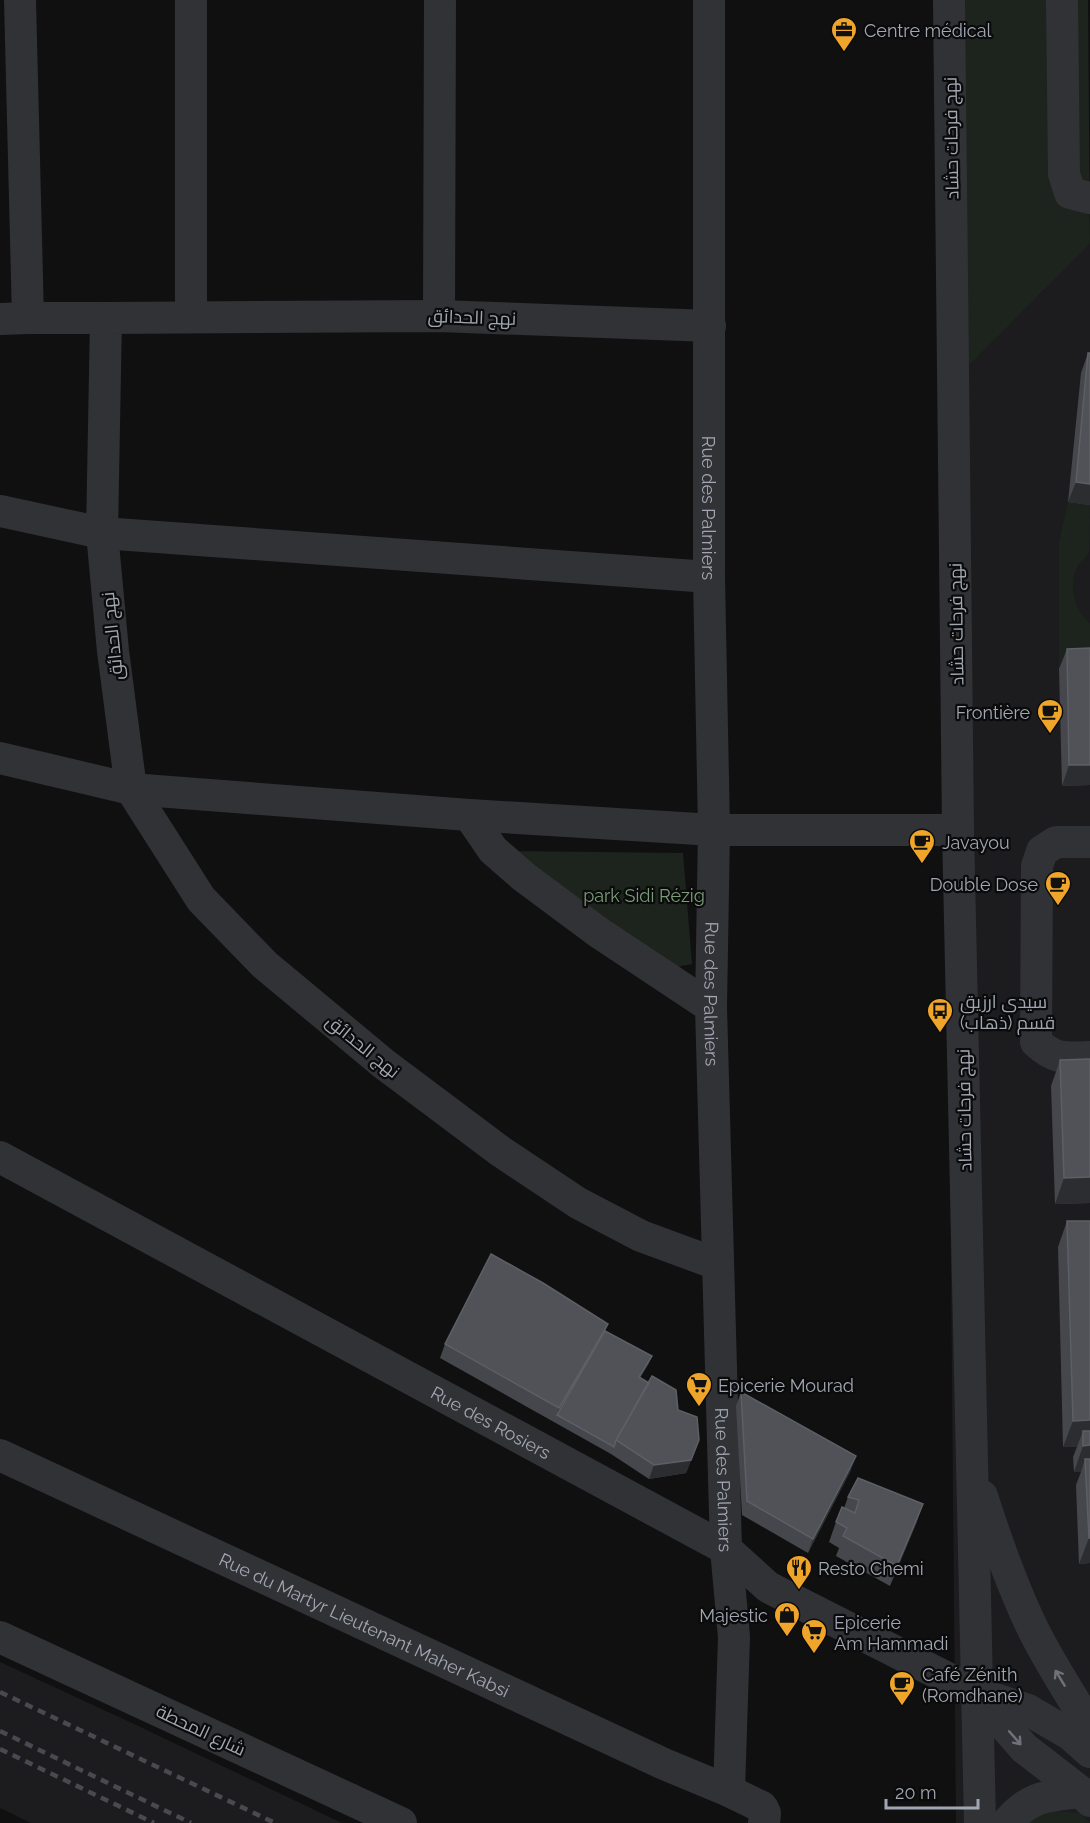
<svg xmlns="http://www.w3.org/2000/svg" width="1090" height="1823" font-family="Raleway,Cairo,sans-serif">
  <rect width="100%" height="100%" fill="#101011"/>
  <path fill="#1c1c1e" d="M1090 244V1823H956L943 392Z
    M0 1662 132 1723 342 1823H31L0 1808Z"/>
  <path fill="#1c241d" d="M934 0H1088L1090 244 943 392Z
    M1068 502 1090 505C1090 513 1090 547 1089 552 1087 557 1080 561 1077 567 1068 584 1074 611 1090 623V668L1059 669V542Z
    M509 851 683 853 692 964 671 968Z
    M1043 1810 1080 1813 1090 1823H1025Z"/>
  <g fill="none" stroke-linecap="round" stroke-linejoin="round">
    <g stroke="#313236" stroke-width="32">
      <path d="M20 0 28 318H106"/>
      <path id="s1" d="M709 0V577L714 830 711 1007 726 1549 734 1637 729 1791 762 1807 765 1813 764 1823"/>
      <path d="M949 0 958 830 980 1823"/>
      <path d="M1062 0 1064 174 1070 193 1090 198"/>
      <path d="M439 316 440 0"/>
      <path d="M191 317V0"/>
      <path d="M0 319 28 318"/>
      <path d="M710 326 439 316 106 318 102 533 113 651 131 789 201 899 265 965 384 1064 500 1151 578 1203 641 1236 717 1264"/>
      <path d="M0 511 102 533 709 577"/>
      <path d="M0 758 131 789 469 815 714 830H958"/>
      <path d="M469 815 493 850 524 877 598 932 711 1007"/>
      <path d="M1090 842H1056L1042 851 1037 866 1036 1042C1055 1060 1066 1058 1090 1057"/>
      <path id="s2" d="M0 1157 726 1549 768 1587 977 1693 1028 1710 1071 1735 1090 1752"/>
      <path id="s3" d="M0 1455 664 1764 729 1791"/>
      <path d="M982 1496C996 1540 1011 1583 1031 1625 1048 1661 1071 1694 1090 1728"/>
      <path d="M0 1637 401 1823"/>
      <path d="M977 1694 1024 1748 1081 1792 1090 1801"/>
      <path d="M1007 1823C1030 1795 1048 1796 1081 1792"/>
    </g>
    <path stroke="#484a4f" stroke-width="4.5" stroke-dasharray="8 6" stroke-linecap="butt" d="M0 1692 275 1823
      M0 1731 191 1823
      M0 1749 154 1823"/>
  </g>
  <path fill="#46474c" d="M1088 353 1090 505 1068 502 1081 373Z
    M1090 648V785L1062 786 1059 669 1067 649Z
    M1060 1060 1090 1203 1055 1204 1051 1086Z
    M1067 1221H1090V1563L1079 1564 1076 1485 1081 1472H1074L1073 1457 1077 1447H1063L1058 1247Z
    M605 1331 649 1363 640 1378 678 1410 699 1440 686 1473 649 1479 611 1454 440 1358 445 1344Z
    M741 1392 851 1470 808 1553 742 1515 736 1406Z
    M848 1497 923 1504 916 1524 890 1586 836 1556 839 1548 829 1542 836 1522 844 1508Z"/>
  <path fill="#2c2d30" d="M1076 482 1090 484V505L1068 502Z
    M1069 765H1090V785L1062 786Z
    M1090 1177V1203L1055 1204 1064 1178Z
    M608 1324 603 1338 557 1415 559 1408Z
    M652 1356 649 1363 636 1384 639 1377Z
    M1090 1420V1471L1085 1459 1081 1472H1074L1083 1446V1431L1077 1447H1063L1073 1421Z
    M699 1440 686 1473 649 1479 654 1465Z
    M856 1456 851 1470 808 1553 813 1539Z
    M923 1504 916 1524 890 1586 897 1566Z
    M1089 1538H1090V1563L1079 1564Z"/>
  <path fill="#505257" stroke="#5c5f65" stroke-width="1.5" d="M1088 353H1090V484L1076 482Z
    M1090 648V765H1069L1067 649Z
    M1090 1059V1177L1064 1178 1060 1060Z
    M1067 1221H1090V1420L1073 1421Z
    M491 1254 543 1283 608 1324 559 1408 445 1344Z
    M605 1331 652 1356 639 1377 649 1383 616 1440 614 1447 557 1415Z
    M652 1376 676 1390 678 1410 697 1417 699 1440 691 1460 654 1465 616 1440Z
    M741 1392 856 1456 813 1539 747 1501Z
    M1083 1431H1090V1445L1083 1446Z
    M1085 1459H1090V1538H1089Z
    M858 1478 923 1504 897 1566 843 1536 847 1528 836 1522 842 1507 855 1513 859 1500 848 1497Z"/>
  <defs><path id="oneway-shaft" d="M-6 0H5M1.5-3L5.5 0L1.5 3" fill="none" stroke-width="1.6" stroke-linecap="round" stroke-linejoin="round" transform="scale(1.5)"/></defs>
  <g stroke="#6f727a">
    <use href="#oneway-shaft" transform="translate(1060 1678) rotate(-121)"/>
    <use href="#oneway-shaft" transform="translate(1015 1738) rotate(49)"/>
  </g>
  <defs>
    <symbol id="office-pin" viewBox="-11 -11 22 30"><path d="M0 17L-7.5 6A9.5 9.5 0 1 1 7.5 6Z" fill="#efa42a" stroke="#0b0b0c"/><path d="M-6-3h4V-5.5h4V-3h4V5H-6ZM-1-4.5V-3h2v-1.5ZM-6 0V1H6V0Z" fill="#111"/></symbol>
    <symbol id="cafe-pin" viewBox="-11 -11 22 30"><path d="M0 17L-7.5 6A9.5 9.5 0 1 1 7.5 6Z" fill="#efa42a" stroke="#0b0b0c"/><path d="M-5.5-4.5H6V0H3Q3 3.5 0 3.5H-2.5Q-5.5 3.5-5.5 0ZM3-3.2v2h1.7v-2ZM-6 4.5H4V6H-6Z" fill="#111"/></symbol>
    <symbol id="bus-pin" viewBox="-11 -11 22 30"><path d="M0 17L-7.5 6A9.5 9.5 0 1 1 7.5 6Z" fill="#efa42a" stroke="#0b0b0c"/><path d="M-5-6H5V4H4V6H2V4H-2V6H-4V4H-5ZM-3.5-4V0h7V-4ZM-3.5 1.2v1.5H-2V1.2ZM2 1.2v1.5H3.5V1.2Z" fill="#111"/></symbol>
    <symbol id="supermarket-pin" viewBox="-11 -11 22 30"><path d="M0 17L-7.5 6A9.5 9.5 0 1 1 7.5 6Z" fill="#efa42a" stroke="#0b0b0c"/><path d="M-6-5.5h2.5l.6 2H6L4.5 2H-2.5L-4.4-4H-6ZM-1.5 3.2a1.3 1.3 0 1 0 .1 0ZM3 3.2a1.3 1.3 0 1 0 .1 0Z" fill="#111"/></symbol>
    <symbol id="restaurant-pin" viewBox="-11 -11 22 30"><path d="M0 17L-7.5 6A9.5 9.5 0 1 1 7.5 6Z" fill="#efa42a" stroke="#0b0b0c"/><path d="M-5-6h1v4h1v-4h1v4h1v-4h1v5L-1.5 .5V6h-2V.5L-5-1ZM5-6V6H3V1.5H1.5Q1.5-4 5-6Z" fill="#111"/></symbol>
    <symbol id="shop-pin" viewBox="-11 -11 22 30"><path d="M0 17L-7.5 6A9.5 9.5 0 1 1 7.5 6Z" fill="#efa42a" stroke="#0b0b0c"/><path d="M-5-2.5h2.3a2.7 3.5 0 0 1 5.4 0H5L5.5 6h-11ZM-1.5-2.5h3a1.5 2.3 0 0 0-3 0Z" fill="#111"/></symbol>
  </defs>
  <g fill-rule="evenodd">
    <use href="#office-pin" x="829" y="15" width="30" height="40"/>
    <use href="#cafe-pin" x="1035" y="697" width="30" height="40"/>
    <use href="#cafe-pin" x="907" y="827" width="30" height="40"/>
    <use href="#cafe-pin" x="1043" y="869" width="30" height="40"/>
    <use href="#bus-pin" x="925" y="996" width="30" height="40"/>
    <use href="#supermarket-pin" x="684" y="1370" width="30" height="40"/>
    <use href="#restaurant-pin" x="784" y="1553" width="30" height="40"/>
    <use href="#shop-pin" x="772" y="1600" width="30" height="40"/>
    <use href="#supermarket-pin" x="799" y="1617" width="30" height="40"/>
    <use href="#cafe-pin" x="887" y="1669" width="30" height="40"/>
  </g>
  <g text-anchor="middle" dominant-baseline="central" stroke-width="4.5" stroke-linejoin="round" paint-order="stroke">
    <g font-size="18" fill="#a1a7b2" stroke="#0b0b0c" text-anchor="start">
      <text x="864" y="30">Centre médical</text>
      <text x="1030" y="712" text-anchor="end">Frontière</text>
      <text x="942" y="842">Javayou</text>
      <text x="1038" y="884" text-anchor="end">Double Dose</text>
      <text x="960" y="1001">سيدي ارزيق<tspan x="960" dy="21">قسم (ذهاب)</tspan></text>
      <text x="718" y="1385">Epicerie Mourad</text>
      <text x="818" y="1568">Resto Chemi</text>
      <text x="768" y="1615" text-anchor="end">Majestic</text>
      <text x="834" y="1622">Epicerie<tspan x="834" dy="21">Am Hammadi</tspan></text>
      <text x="922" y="1674">Café Zénith<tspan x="922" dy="21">(Romdhane)</tspan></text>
    </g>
    <g font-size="18" fill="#a1a7b2" stroke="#0b0b0c">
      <text transform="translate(951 138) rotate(-91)">نهج فرحات حشاد</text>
      <text transform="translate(472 317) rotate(2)">نهج الحدائق</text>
      <text stroke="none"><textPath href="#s1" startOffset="508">Rue des Palmiers</textPath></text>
      <text transform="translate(956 624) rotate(-91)">نهج فرحات حشاد</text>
      <text transform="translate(112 636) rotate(-96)">نهج الحدائق</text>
      <text stroke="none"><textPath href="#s1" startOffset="994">Rue des Palmiers</textPath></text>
      <text transform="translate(363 1046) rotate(39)">نهج الحدائق</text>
      <text transform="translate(964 1110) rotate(-91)">نهج فرحات حشاد</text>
      <text stroke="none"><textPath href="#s2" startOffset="558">Rue des Rosiers</textPath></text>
      <text stroke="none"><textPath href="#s1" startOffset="1480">Rue des Palmiers</textPath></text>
      <text stroke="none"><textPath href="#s3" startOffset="402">Rue du Martyr Lieutenant Maher Kabsi</textPath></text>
      <text transform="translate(201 1730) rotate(25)">شارع المحطة</text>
    </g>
    <g font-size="18" fill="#789d78" stroke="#0b0b0c">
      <text x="644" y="895">park Sidi Rézig</text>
    </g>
  </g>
  <path d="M886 1799v9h92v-9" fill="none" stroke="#a1a7b2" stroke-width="3"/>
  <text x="895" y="1799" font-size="18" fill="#a1a7b2" stroke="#0b0b0c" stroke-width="4.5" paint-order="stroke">20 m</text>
</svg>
